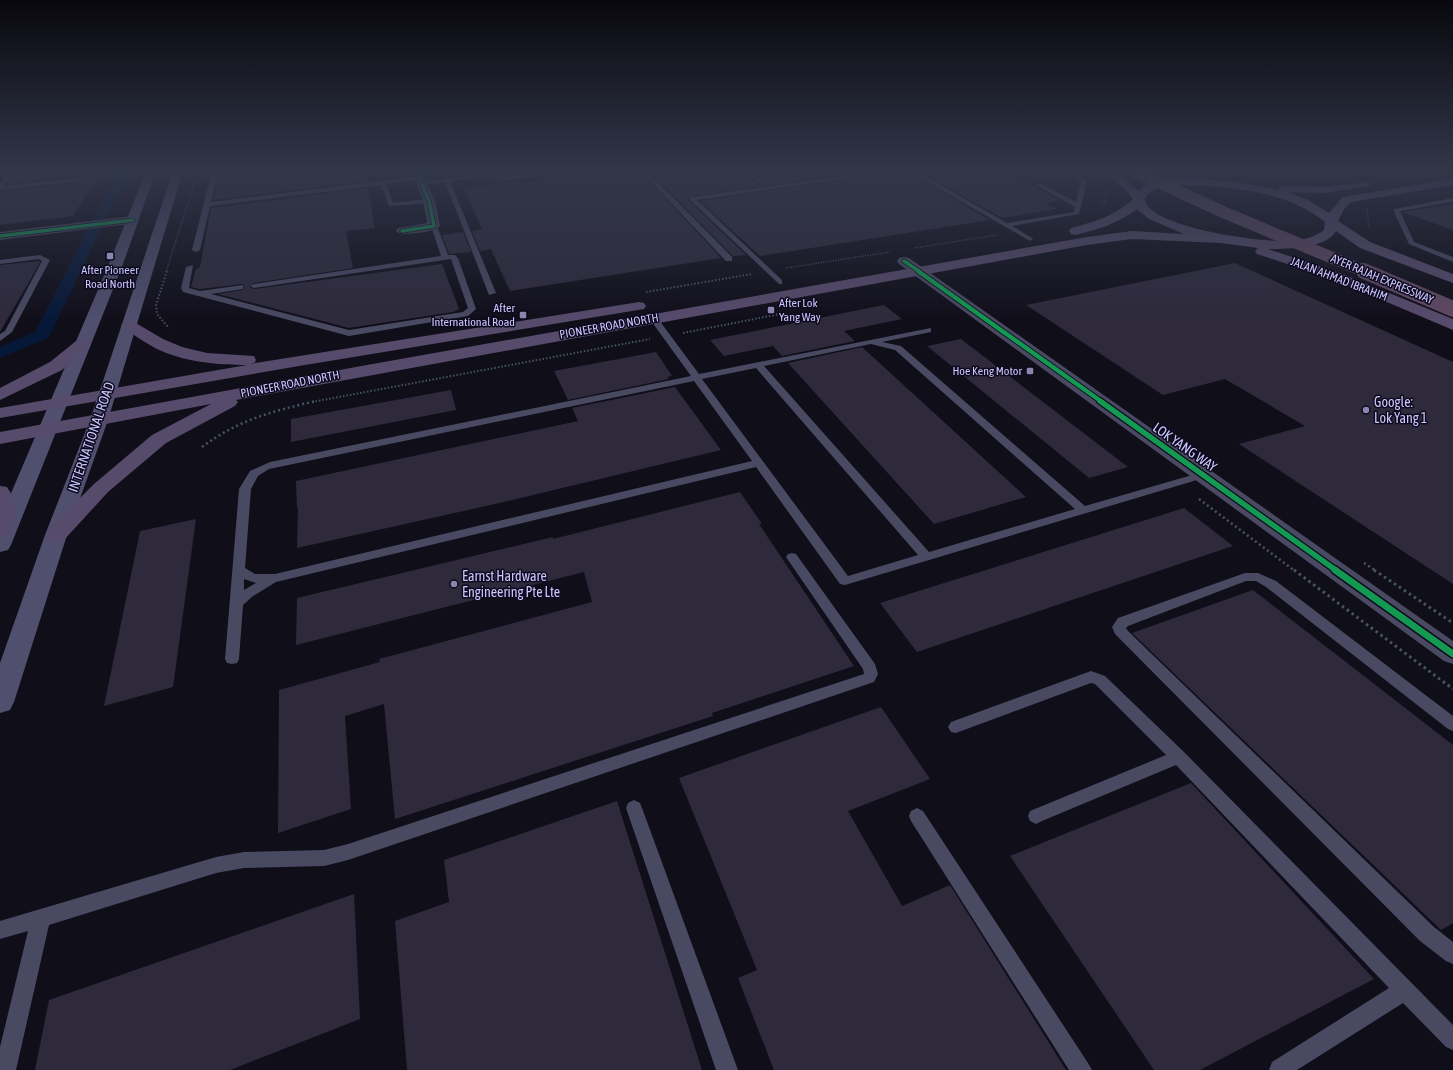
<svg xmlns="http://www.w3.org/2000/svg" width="1453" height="1070" font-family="'Asap Condensed',sans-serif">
  <rect width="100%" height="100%" fill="#100e19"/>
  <path fill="#0d2424" d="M1291 171H1365L1333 176Z"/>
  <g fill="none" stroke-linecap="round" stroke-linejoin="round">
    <path fill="#061838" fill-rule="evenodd" d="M118 171H129L50 335 48 338 0 358V347L35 332Z"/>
  </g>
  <path fill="#2e2a3c" d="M17 171H101L73 216 0 225V191L84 182 88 179 84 176 7 184Z
    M219 171H365L367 181 214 200Z
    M614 171H640L721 258 510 291 491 249 480 251 472 231 482 229 464 189Z
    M649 171H743L759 184 765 182 754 171H869L692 196 688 198V200L746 255 733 256Z
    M899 171H907L990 220 760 256 700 201Z
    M919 171H1004L1059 200 1046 204 1057 209 1002 218Z
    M368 188 375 228 346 231 353 268 254 283 249 287 254 289 442 264 459 309 453 312 349 328 218 294 243 290 244 285 243 284 200 289 191 287 196 269 200 267 211 208Z
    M1453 204V230L1402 212Z
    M463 232 471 252 449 254 442 235Z
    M39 261 40 262 29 282 0 332V265Z
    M1235 263 1453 362V584L1239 444 1305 426 1225 379 1163 395 1026 305Z
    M884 305 902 319 844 331 855 341 782 356 773 346 724 356 710 340Z
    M961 339 1128 467 1089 478 927 346Z
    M862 347 1026 497 934 524 788 363Z
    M656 352 672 376 667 377 669 379 568 400 554 371Z
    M675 387 721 450 495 504 297 548 298 507 297 508 296 481 578 421 572 408Z
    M451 390 456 410 291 442V419Z
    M740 492 762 524H759L854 666 712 713 713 716 395 819 384 704 345 716 351 809 278 833 279 690 380 662 379 659 592 602 584 572 296 645 297 598 553 537V539Z
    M1184 508 1233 546 917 652 880 603Z
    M196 519 173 687 104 706 140 531Z
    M1253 590 1453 745V923L1441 930 1132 633Z
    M881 707 930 779 848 811 902 906 950 885 1066 1070H774L738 978 757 970 679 778Z
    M1191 783 1374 979 1200 1070H1154L1010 856Z
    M617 801 702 1070H407L395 921 449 902 444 860Z
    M354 894 360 1019 230 1070H35L49 1000Z"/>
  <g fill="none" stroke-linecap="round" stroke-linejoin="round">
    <path stroke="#455563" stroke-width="1.5" stroke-dasharray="1 1.5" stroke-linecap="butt" d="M1102 205 1105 202 1107 190
      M1367 209 1369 228
      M915 248 997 235
      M786 268 890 252
      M166 272 198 171"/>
    <path stroke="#455563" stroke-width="2" stroke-dasharray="1.5 2" stroke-linecap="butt" d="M167 271 156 305 157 314 169 328
      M646 292 752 274
      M683 333 780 314
      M312 402 650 339"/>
    <path stroke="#455563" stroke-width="2.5" stroke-dasharray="2 3" stroke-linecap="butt" d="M202 447C238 420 273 411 316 401
      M1199 499 1295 571
      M1364 563 1376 571"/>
    <path stroke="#455563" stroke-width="3" stroke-dasharray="2.5 3.5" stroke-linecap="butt" d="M1294 570 1453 689
      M1374 570 1453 623"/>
    <path fill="#494962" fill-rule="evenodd" d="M10 171H16L4 186 84 177 87 179 84 181 0 190V183Z
      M212 171H218L211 202 420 176 422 177V179L386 184 393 203 429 199 432 201 429 203 389 206 381 185 210 206 200 250 196 252 192 250Z
      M555 171H575L501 181 493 176 450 181 496 293 489 295 445 182 422 185 419 183 494 172 502 177Z
      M641 171H647L732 257V261H726Z
      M744 171H751L764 182 759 183Z
      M881 171H898L697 200 782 280V284H779L689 199 692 197Z
      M908 171H916L1007 223 1074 212 1075 207 1036 185 1041 184 1076 202 1081 182 1066 171H1073L1087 181 1079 214 1012 226 1032 238 1033 239 1030 241Z
      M1453 198V202L1400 211 1414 242 1453 257V262L1409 244 1393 210 1394 209Z
      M434 224 437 226 448 255H455L458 258 476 309 468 316 349 336 183 292 181 288 186 267 193 265 189 288 200 291 243 285V289L211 294 349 330 463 312 468 308 451 259 254 288 250 286 254 284 441 256 431 226Z
      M40 255 50 260 12 332 0 341V334L5 331 42 261 39 259 0 264V260Z
      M650 316H656L699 374 931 328V332L882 342 901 346 1085 506 1199 473 1203 472 1208 475 1207 477 845 585 840 584 756 467 276 582 253 596 243 605 239 659 237 663 232 664 227 663 225 659 239 489 250 471 270 462 691 376 649 318ZM871 344 895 350 1075 509 929 552 764 366ZM756 368 918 555 848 576 702 379ZM694 381 752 461 275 574H255L245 568 251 489 258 476 269 469ZM244 579 256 583 244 590Z
      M792 553 796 554 875 664 878 674 874 682 348 860 324 866 244 868 216 873 49 925 16 1070H0V1047L28 931 0 939V921L216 857 244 852 324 850 348 844 864 674 863 669 786 557 788 554Z
      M1245 573H1258L1276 581 1453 716V731L1448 729 1266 587 1256 581H1246L1128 626 1126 628 1128 631 1434 927 1453 942V964L1446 961 1420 941 1115 634 1112 627 1118 618Z
      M1091 671 1105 676 1184 752 1453 1025V1050L1446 1047 1403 1003 1297 1070H1269L1272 1062 1389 988 1176 765 1042 821 1036 824 1030 821 1028 816 1030 811 1166 755 1095 684 1091 683 956 733 951 732 948 727 951 722Z
      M634 800 640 803 642 808 738 1070H716L626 808 628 803Z
      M917 808 923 811 1088 1063 1092 1070H1069L911 821 909 816 911 811Z"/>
    <path fill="#494962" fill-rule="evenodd" d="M412 171H422L435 201 440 226C436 232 400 237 396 231L398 228 427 223 423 201Z
      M133 216 139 220 137 223 0 240V232Z
      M904 257 909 258 1453 641V664L1444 661 899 264 897 261 899 258Z"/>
    <path fill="#504f6e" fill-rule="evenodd" d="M146 171H156L123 264 11 545 8 550 0 552V519L109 264Z
      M173 171H183L108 420 67 535 14 702 10 710 0 713V663L45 535 90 420Z"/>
    <path fill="#574b6c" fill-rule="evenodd" d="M1103 171H1115L1139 191C1157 167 1251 184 1278 190L1279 187 1283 186 1324 187 1369 182 1371 184 1369 186 1324 193 1288 192 1308 200 1329 213 1343 197 1453 179V185L1351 202 1344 209 1338 221 1370 242 1453 274V283L1360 248 1336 231C1326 249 1286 249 1268 249L1340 273 1453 319V330L1330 278 1257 254 1255 251 1258 248 1221 243 1132 239 1087 245 236 400 238 402 235 406 166 443 108 492 64 540 56 542 48 540 45 535 48 530 94 484 152 435 211 404 0 444V432L367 365 1087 237 1132 231 1184 234 1149 219 1137 209C1118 223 1098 230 1075 235L1071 234 1069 231 1071 228C1094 222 1115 216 1133 199L1125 189ZM1182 185C1230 187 1286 190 1325 222L1324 230C1313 239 1296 241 1283 241 1260 242 1144 227 1145 198 1154 186 1168 186 1182 185Z
      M639 302 644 303 646 306 644 309 299 366 0 418V408L247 365C217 365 183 362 155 348 144 342 134 335 124 328L121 325 124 322H134L163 339 182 347 207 353 254 356 256 360 254 364H250Z
      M82 339 88 341 90 344 62 370 0 400V388L50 362 76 341Z
      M0 486 7 487C18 503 18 521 8 537L0 539Z"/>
    <path stroke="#604963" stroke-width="12" d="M1135 171 1223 212 1366 272"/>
    <path stroke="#604963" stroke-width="16" d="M1364 271 1453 309"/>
    <defs>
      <path id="cycleway-far3" d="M402 231 434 226 429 201 417 171
        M0 236 133 220
        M904 261 920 272"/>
      <path id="cycleway-far2" d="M918 271 1102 402"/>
      <path id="cycleway-far1" d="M1100 401 1337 571"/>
      <path id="cycleway" d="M1335 570 1453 654"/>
    </defs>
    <use href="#cycleway-far3" stroke="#0d0a1d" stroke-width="5"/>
    <use href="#cycleway-far2" stroke="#0d0a1d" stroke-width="6"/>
    <use href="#cycleway-far1" stroke="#0d0a1d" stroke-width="8"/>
    <use href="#cycleway" stroke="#0d0a1d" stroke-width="10"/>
    <use href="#cycleway-far3" stroke="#139951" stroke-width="3.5"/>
    <use href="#cycleway-far2" stroke="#139951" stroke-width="4.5"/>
    <use href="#cycleway-far1" stroke="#139951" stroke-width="5.5"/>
    <use href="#cycleway" stroke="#139951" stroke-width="7"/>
  </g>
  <linearGradient id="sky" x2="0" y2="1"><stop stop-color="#09080e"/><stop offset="0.53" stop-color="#313649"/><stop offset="1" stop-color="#313649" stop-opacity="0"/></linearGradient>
  <rect width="1453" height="321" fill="url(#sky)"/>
  <g fill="#8a86ae" stroke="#0d0a1d" stroke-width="1.5">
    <rect x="106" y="252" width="8" height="8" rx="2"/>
    <rect x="767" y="306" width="8" height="8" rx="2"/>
    <rect x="519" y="311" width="8" height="8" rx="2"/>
    <rect x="1026" y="367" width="8" height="8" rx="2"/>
    <circle cx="1366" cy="410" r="4"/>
    <circle cx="454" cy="584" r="4"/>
  </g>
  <g text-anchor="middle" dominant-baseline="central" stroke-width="3" stroke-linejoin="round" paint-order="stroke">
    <g font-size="12" fill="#ccc6ff" stroke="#0d0a1d" text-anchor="end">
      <text x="110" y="270" text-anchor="middle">After Pioneer<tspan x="110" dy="14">Road North</tspan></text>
      <text x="779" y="303" text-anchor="start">After Lok<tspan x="779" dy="14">Yang Way</tspan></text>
      <text x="515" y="308">After<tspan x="515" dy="14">International Road</tspan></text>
      <text x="1022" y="371">Hoe Keng Motor</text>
    </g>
    <g font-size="12" fill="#ccc6ff" stroke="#0d0a1d">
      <text transform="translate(1339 279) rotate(21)">JALAN AHMAD IBRAHIM</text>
      <text transform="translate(1382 279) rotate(23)">AYER RAJAH EXPRESSWAY</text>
      <text transform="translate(609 326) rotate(-10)">PIONEER ROAD NORTH</text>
      <text transform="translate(290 384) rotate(-11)">PIONEER ROAD NORTH</text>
    </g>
    <g font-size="14" fill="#ccc6ff" stroke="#0d0a1d" text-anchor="start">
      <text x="1374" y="402">Google:<tspan x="1374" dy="16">Lok Yang 1</tspan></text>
      <text x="462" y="576">Earnst Hardware<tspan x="462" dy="16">Engineering Pte Lte</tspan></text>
    </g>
    <g font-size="14" fill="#ccc6ff" stroke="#0d0a1d">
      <text transform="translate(91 437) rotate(-71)">INTERNATIONAL ROAD</text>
      <text transform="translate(1185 447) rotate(35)">LOK YANG WAY</text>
    </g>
  </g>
</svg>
